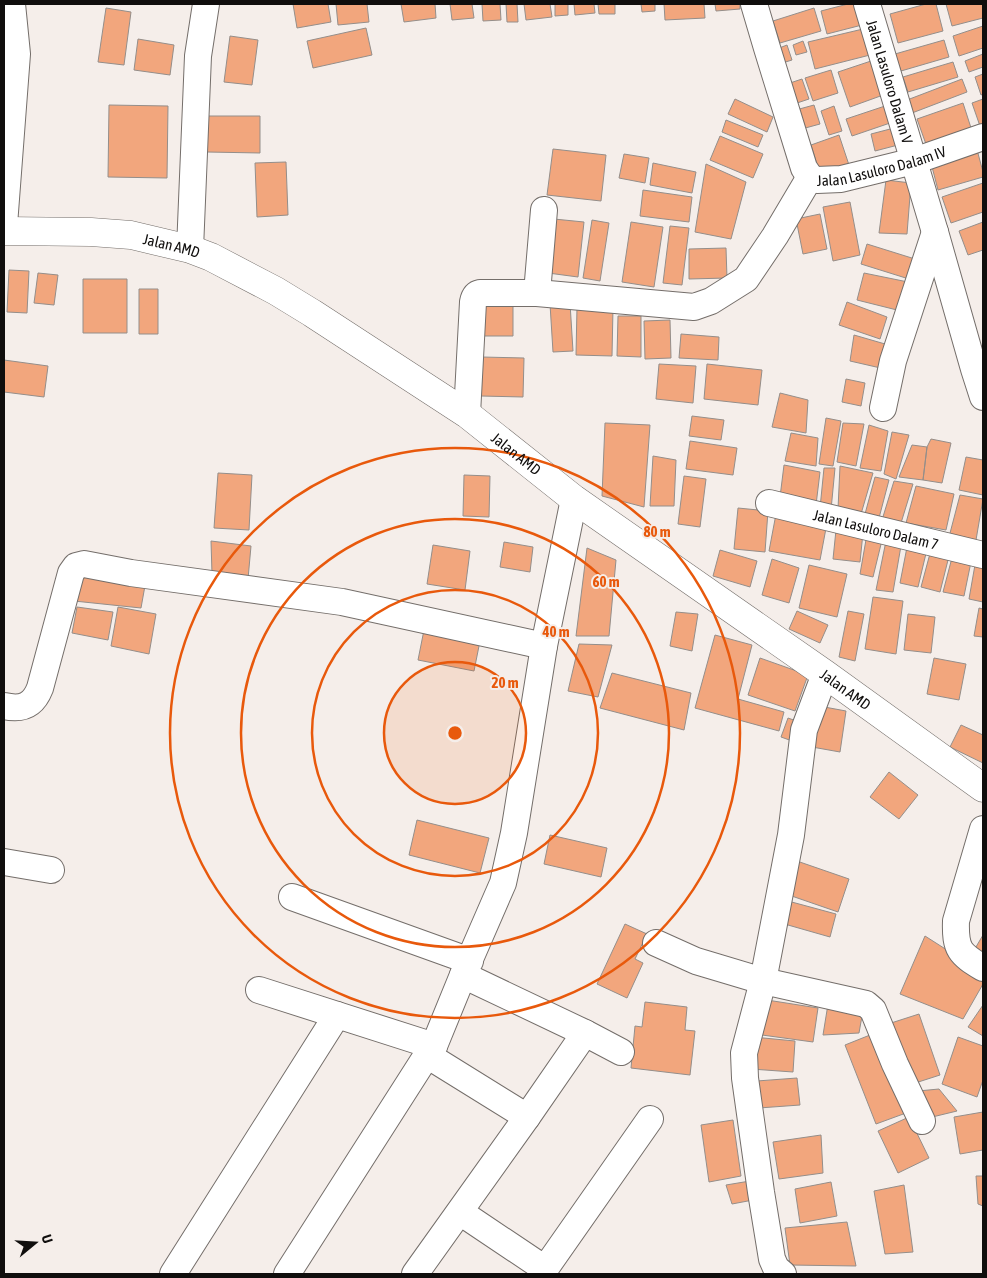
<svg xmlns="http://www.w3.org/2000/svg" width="987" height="1278" font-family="'Asap Condensed',sans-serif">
  <rect width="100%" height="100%" fill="#f5eeea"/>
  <path fill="#f2a67d" stroke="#948e8a" d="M293 4H328L331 22 297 28Z
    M336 4H367L369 22 338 25Z
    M401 4H435L436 18 404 22Z
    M450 4H472L474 18 452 20Z
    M482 4H500L501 20 483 21Z
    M506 4H517L518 22H507Z
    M524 4H550L552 17 526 20Z
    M555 4H568V15L555 16Z
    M574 4H594L595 13 575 15Z
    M598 4H615V14H599Z
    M641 4H655V11L642 12Z
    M664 4H704L705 18 665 20Z
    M715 4H740V9L716 11Z
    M848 4H857L862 25 827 34 821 11Z
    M926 4H936L943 31 898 43 890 14Z
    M946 4H983V18L952 26Z
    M106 8 131 12 124 65 98 62Z
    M814 8 821 31 780 43 773 21Z
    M983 26V48L959 56 953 36Z
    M366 28 372 55 313 68 307 41Z
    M863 29 870 55 815 69 808 42Z
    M230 36 258 40 252 85 224 82Z
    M138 39 174 45 170 75 134 70Z
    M944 40 949 57 901 71 895 54Z
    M803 41 807 52 796 55 793 45Z
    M787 45 792 60 779 64 774 50Z
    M983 54V67L969 72 965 61Z
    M874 60 886 94 850 107 838 72Z
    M953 62 958 77 908 92 903 77Z
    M831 70 838 93 813 101 805 78Z
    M983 74V94L981 95 975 77Z
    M802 79 809 99 791 105 784 85Z
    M962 79 967 92 912 113 907 100Z
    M735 99 773 117 767 132 728 114Z
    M983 99V129H981L972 103Z
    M963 103 972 131 927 147 917 119Z
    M109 105 168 106 167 178 108 177Z
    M814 105 820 124 798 130 792 111Z
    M888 105 893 122 852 136 846 119Z
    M834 106 842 131 829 135 821 111Z
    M207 116H260V153L207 152Z
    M726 120 763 135 758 147 722 132Z
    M894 128 898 145 875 151 871 134Z
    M839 135 850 168 821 177 811 145Z
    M720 136 763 154 753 178 710 160Z
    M976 146 983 172V177L938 190 930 159Z
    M553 149 606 155 601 201 547 195Z
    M624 154 649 158 645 183 619 178Z
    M286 162 288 215 257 217 255 163Z
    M653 163 696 172 692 193 650 185Z
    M706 164 746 182 731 239 695 232Z
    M886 180 911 183 907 234 879 233Z
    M983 183V212L951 223 942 197Z
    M643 190 692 197 689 222 640 216Z
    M850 202 860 255 833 261 823 207Z
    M820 214 827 249 803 254 796 219Z
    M554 219 584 222 578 277 548 273Z
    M592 220 609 223 600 281 583 278Z
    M631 222 663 227 654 287 622 282Z
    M983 222V250L968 255 959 231Z
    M670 226 689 228 682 285 663 283Z
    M867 244 915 259 909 279 861 264Z
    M726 248 727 278 689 279V249Z
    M9 270 29 271 27 313 7 312Z
    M38 273 58 275 54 305 34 303Z
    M864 273 908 282 901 311 857 300Z
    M83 279H127V333H83Z
    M139 289H158V334H139Z
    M847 302 887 317 880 339 839 325Z
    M570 303 573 351 553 352 550 304Z
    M474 305H513V336H473Z
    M577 307 613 308 612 356 576 355Z
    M618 316H641V357L617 356Z
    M670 320 671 358 645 359 644 321Z
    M681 334 719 337 718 360 679 358Z
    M854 335 892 346 885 369 850 361Z
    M482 357 524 358 523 397 481 396Z
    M4 360 48 366 44 397 4 392Z
    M659 364 696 366 693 403 656 399Z
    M707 364 762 370 758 405 704 399Z
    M846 379 865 383 861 406 842 402Z
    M780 393 808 400 806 433 772 427Z
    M692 416 724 420 721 440 689 436Z
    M826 418 841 421 833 466 819 464Z
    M605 423 650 425 644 507 602 496Z
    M843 423 864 424 856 466 837 462Z
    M869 425 888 431 881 471 860 468Z
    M892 432 909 435 896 479 884 474Z
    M791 433 818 438 816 466 785 461Z
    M931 439 951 443 942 483 923 480 927 447Z
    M690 441 737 448 733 475 686 469Z
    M912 445 927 447 923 480 899 477Z
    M653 456 676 460 674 506H650Z
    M966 457 983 460V495L959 490Z
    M784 465 820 472 816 505 780 497Z
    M840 466 873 473 861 514 838 509Z
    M824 468H835L831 510 820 508Z
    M218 473 252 475 249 530 214 528Z
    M464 475 490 476 489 517 463 516Z
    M684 476 706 479 700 527 678 524Z
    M875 477 889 480 879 518 865 514Z
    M894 481 913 484 901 523 882 520Z
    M916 486 954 494 946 530 906 523Z
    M960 495 983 499 976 540 949 537Z
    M738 508 768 511 765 552 734 549Z
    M776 514 827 523 820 560 769 551Z
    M836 530 863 533 860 562 833 559Z
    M867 534 883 536 873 577 860 574Z
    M887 536 902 540 893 592 876 590Z
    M211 541 251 546 248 579 212 574Z
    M504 542 533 547 530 572 500 567Z
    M908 542 928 545 918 587 900 583Z
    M433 545 470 551 465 590 427 584Z
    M932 546 951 548 940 592 921 587Z
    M587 548 616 560 609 636H576Z
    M720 550 757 561 750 587 713 576Z
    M954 550 972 557 964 596 943 592Z
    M772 559 799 568 789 603 762 595Z
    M976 559 983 560V602L969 599Z
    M809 565 847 574 837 617 799 608Z
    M81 568 146 580 141 608 74 601Z
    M873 597 903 601 896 654 865 649Z
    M77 607 113 612 108 640 72 633Z
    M118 607 156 614 149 654 111 646Z
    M979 608 983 609V637L974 636Z
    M797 611 828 625 820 643 789 629Z
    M848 611 864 614 855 661 839 657Z
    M676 612 698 614 692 651 670 646Z
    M908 614 935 617 931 653 904 650Z
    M425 625 481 636 474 671 418 660Z
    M715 635 752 645 738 699 784 712 779 731 695 708Z
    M579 644 612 645 598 697 568 691Z
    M760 658 808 675 795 711 748 695Z
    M934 658 966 664 959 700 927 694Z
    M612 673 691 693 684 730 600 708Z
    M819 706 846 711 840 752 812 747Z
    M788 718 802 723 795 742 781 737Z
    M961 725 983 735V763L950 747Z
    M889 772 918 795 899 819 870 797Z
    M417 820 489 838 480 873 409 855Z
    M550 835 607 848 601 877 544 864Z
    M794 860 849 879 838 912 783 893Z
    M788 901 836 914 830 937 781 923Z
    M625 924 647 934 635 959 643 963 627 998 597 984Z
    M983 935V959L973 952Z
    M925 936 983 973V984L963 1019 900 994Z
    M829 998 864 1005 859 1033 823 1035Z
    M767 1000 818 1008 813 1042 762 1035Z
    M645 1002 687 1007 685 1030 695 1031 690 1075 631 1068 635 1026 642 1027Z
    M983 1005V1036L968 1027Z
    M919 1014 940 1075 909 1085 888 1024Z
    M875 1033 906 1113 876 1124 845 1045Z
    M753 1037 795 1041 793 1072 751 1069Z
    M958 1037 983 1046V1080L977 1097 942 1084Z
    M797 1078 800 1105 759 1108 757 1081Z
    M939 1089 957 1111 924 1119 918 1091Z
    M983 1112V1150L960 1154 954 1117Z
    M909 1117 929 1158 898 1173 878 1131Z
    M733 1120 741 1176 709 1182 701 1125Z
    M821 1135 823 1173 779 1179 773 1142Z
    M976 1176H983V1206L978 1204Z
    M750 1181 753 1200 732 1204 726 1185Z
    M831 1182 837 1216 800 1223 795 1189Z
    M904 1185 913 1252 885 1254 874 1191Z
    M847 1222 856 1266 790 1265 785 1228Z"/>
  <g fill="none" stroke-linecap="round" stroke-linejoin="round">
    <defs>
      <g id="minor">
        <path id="s1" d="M754 4 767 48 804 168 810 177 813 179 817 180 841 179 914 161 983 137"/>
        <path id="s2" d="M867 4 935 232 974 369 983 397"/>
        <path d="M4 225 17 54 12 4"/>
        <path d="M190 249 198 56 206 4"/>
        <path d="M537 293 544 210"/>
        <path d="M883 408 893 361 935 232"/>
        <path d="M467 414 473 302C474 297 475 294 480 293H537L694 307 711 301 746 279 775 236 810 177"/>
        <path id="s3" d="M769 503 983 555"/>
        <path d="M4 706C22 710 33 706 40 688L71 573 76 566 84 564 131 573 342 602 544 646"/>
        <path d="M983 829 956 921C955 950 960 954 983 968"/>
        <path d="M4 862 51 870"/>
        <path d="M292 897 470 961"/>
        <path d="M656 943 696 961 763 981 866 1004 873 1010 895 1064 922 1121"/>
        <path d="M463 975 585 1033 621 1052"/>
        <path d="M259 990 434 1046"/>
        <path d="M427 1055 527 1117"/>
        <path d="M460 1212 545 1269 650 1119"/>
        <path d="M173 1274 337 1015"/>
        <path d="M287 1274 427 1055 434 1046 463 975 503 883 514 833 544 646 574 499"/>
        <path d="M415 1274 527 1117 585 1033"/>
        <path d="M783 1274 776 1268 772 1259 761 1192 745 1078 744 1053 763 981 791 835 804 730 825 674"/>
      </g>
      <g id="tertiary">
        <path id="s4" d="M4 231 91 232 131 235 190 249 211 257 276 291 312 313 467 414 574 499 825 674 983 788"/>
      </g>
    </defs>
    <use href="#minor" stroke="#746e6a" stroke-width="28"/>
    <use href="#tertiary" stroke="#746e6a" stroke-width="29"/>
    <use href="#minor" stroke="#fff" stroke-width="26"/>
    <use href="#tertiary" stroke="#fff" stroke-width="28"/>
  </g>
  <circle cx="455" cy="733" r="71" fill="#e8590c" fill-opacity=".12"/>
  <g fill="none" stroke="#e8590c" stroke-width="2.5">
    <circle cx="455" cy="733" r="71"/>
    <circle cx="455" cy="733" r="143"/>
    <circle cx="455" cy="733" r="214"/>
    <circle cx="455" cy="733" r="285"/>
  </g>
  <g text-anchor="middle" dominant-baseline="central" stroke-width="4" stroke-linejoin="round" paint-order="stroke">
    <g font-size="15" fill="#100e0d" stroke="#f5eeea">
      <text stroke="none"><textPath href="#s2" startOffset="81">Jalan Lasuloro Dalam V</textPath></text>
      <text stroke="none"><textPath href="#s1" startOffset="256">Jalan Lasuloro Dalam IV</textPath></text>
      <text stroke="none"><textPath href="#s4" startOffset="169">Jalan AMD</textPath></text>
      <text stroke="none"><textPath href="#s4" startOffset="574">Jalan AMD</textPath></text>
      <text stroke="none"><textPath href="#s3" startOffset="110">Jalan Lasuloro Dalam 7</textPath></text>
      <text stroke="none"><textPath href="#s4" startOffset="979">Jalan AMD</textPath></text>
    </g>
  </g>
  <circle cx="455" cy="733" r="8" fill="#e8590c" stroke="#f5eeea" stroke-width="2.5"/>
  <g font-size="15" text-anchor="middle" font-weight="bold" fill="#e8590c" stroke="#f5eeea" stroke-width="4" stroke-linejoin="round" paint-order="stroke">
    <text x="657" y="537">80 m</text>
    <text x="606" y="587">60 m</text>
    <text x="556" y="637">40 m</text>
    <text x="505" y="688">20 m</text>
  </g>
  <rect width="987" height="1278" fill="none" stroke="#100e0d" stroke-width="10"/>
  <g transform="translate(35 1243) rotate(72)" stroke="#f5eeea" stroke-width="4" paint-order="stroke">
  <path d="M0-4L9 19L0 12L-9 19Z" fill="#100e0d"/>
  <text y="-8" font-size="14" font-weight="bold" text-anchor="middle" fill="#100e0d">U</text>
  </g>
</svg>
